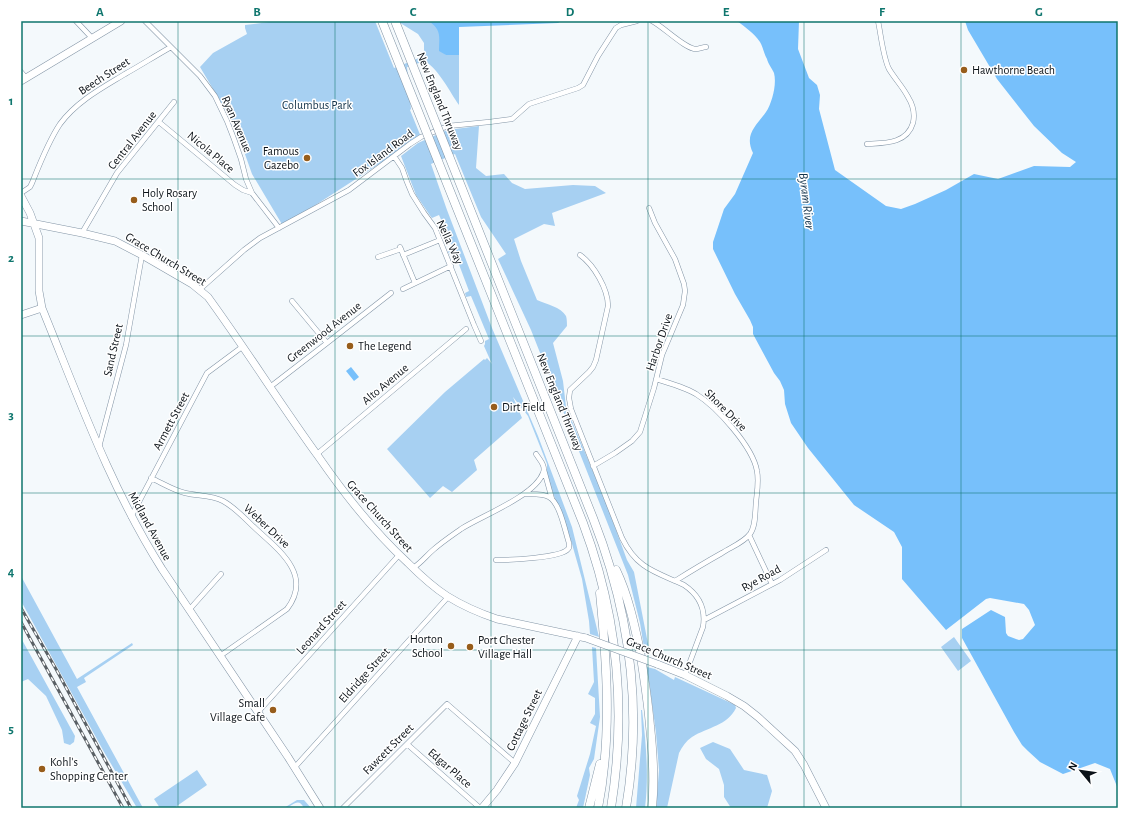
<svg xmlns="http://www.w3.org/2000/svg" width="1139" height="829" font-family="'Alegreya Sans',sans-serif">
  <rect width="100%" height="100%" fill="#f4f9fc"/>
  <path fill="#a7d0f2" d="M272 21H375L394 68 424 56V43L418 34 397 21C406 21 429 18 435 25 440 30 444 48 446 55H459V105C450 92 439 70 425 61L407 67 411 109 410 110 421 137 283 226 252 174 235 126 200 67 213 53 247 34 245 28V25L269 22Z
    M479 126 476 168 486 176 504 174 512 183 525 189 573 185 595 186 606 193 552 213 555 226 544 224 514 239 521 261 537 300C546 304 561 307 566 316 567 319 567 324 567 326L553 343 563 381 566 407 605 500 627 560 634 572 650 654H645L640 623 628 575 531 330 498 259 506 254 481 217 455 154 431 164 447 210 492 328 538 436 572 527 599 637 590 634 589 621 582 579 572 544 550 485 547 475V464L528 416 513 397 522 418 474 460 477 470 452 492 443 486 430 498 387 449 445 392 484 359 485 360 487 358 492 364 484 346 485 344V341L489 339 471 296 466 297 465 293 469 291 455 254 450 255 448 252 449 250 453 249 444 227 439 228H438L443 224 439 215 432 218 431 217 416 195 401 156 418 143 447 130Z
    M21 576 77 679 132 643 133 645 84 678 86 682 77 687 143 808H137L104 752 21 601Z
    M954 637 971 661 958 671 941 647Z
    M21 638 75 736 74 742 70 745 64 743 62 730 46 696 28 679 21 682Z
    M592 647 596 648 600 717 594 759 589 768 590 775 583 808H576L579 800 577 796 590 754 596 726 590 723 595 714V698L588 694 594 682Z
    M647 667 655 669 674 680 675 677 731 703 735 705 736 708C727 726 708 727 692 737 686 741 682 747 679 753L667 808H656L659 770 656 733Z
    M641 710H642C646 742 649 775 645 808H636L642 735Z
    M713 742 730 749 744 770 767 775 772 791 767 808H731L724 797V785L719 769 706 759 700 748Z
    M197 770 207 785 174 808H160L154 799Z
    M297 800H304L311 808H304C298 796 293 807 284 808Z"/>
  <path fill="#77c0fb" d="M428 21H561L558 23 459 27V55H446L439 51C439 37 442 29 428 21Z
    M737 21H799L798 49 809 78 817 85 820 95 819 109 835 170 886 206 901 209 915 204 946 190 974 174 998 179 1034 166 1070 167 1076 162 1062 153 1034 126 997 79 968 30 965 21H1118V789L1110 769 1095 763 1063 774 1040 762 1028 751 1022 745 1014 732 962 638V629L991 610 1005 617 1006 633 1008 636 1019 640 1023 639 1035 625 1029 610 1024 604 990 598 986 599 946 630 902 579V547L894 532 854 505 808 448 791 423 785 404 784 390 780 381 774 373 753 334V327L750 320 735 294 713 249V242L724 209 735 194 753 153C744 134 756 126 766 112 772 103 777 84 774 73 772 68 768 64 767 59 764 54 763 47 760 42 754 33 745 27 737 21Z
    M351 367 359 377 354 381 346 371Z"/>
  <g fill="none" stroke-linecap="round" stroke-linejoin="round">
    <defs>
      <path id="street" d="M76 21 92 38
        M145 21 200 76 215 96 227 121 234 139 241 159 246 179 252 193 279 228
        M652 21C664 27 685 49 696 49 699 49 703 47 706 47
        M21 72 26 78
        M159 122 235 185 243 190 252 193
        M867 144C884 143 907 144 913 123 915 114 913 105 908 97 903 87 895 79 889 69 883 57 881 35 878 21
        M394 156 402 168 407 182 412 194 424 213 435 228 474 325 481 341
        M21 193 30 187 32 183C40 163 48 142 60 124 77 101 102 88 125 74 141 65 155 56 171 47
        M82 233 117 173 174 102
        M400 247 415 283
        M403 255 440 240
        M580 255C594 265 608 289 608 306L596 360 593 367 589 372 570 390 569 398 571 409 622 538C637 569 656 572 684 585 699 595 706 609 703 627L685 675
        M378 257 401 249
        M403 289 451 266
        M199 290 244 250 260 238 349 190 410 144 421 137 448 126 489 122 512 119 529 104 578 88 583 85 598 56 616 28 621 25 637 21
        M292 301 327 343
        M656 379C670 383 684 387 696 394 717 407 753 447 757 471 759 481 757 492 756 502 755 512 756 526 750 534 743 543 731 547 722 553 706 562 691 571 675 581
        M270 387 327 343 391 293
        M99 447 126 345 142 255
        M317 454 466 329
        M593 466 615 453 632 441 640 432 654 388 662 355 683 305 685 291 684 284 675 259 655 223 649 208
        M544 470 552 499
        M151 478C162 483 173 490 185 493 197 496 212 495 223 501 236 508 246 520 256 529 279 550 313 575 287 609L220 656
        M131 517 207 373 242 347
        M749 535 772 584
        M496 560C509 560 561 558 568 549 570 547 569 545 569 543 565 531 560 503 549 497 542 493 532 494 524 494
        M413 568C421 563 426 556 433 550 442 542 451 536 461 529 481 516 535 496 543 473 546 466 540 460 536 454
        M189 610 221 574
        M704 620 780 580 826 550
        M258 712 399 555
        M407 744 480 808
        M295 767 448 597
        M343 808 447 704 515 763"/>
      <path id="secondary" d="M21 81 121 21
        M21 196 30 213 39 238V291L42 308C78 396 110 487 162 569L288 757 320 808
        M21 221 82 233 115 241 142 255 192 284 208 297 218 311C252 359 284 409 318 456 345 495 373 531 408 563 420 575 433 587 447 596 463 606 479 613 497 619L586 638
        M21 315 42 308
        M657 664 685 675 727 696 744 706 758 717 795 751 804 765 826 808
        M482 808 497 790 515 763 578 636"/>
      <path id="highway" d="M449 156 593 518C630 612 643 707 626 808
        M438 161 583 523C618 616 627 709 611 808
        M616 570C628 595 634 623 640 651 644 676 648 701 650 726 653 754 655 780 652 808
        M589 808 600 764
        M598 808C612 737 607 664 600 593"/>
    </defs>
    <use href="#street" stroke="#8395a6" stroke-width="5.5"/>
    <use href="#secondary" stroke="#8395a6" stroke-width="8"/>
    <use href="#highway" stroke="#8395a6" stroke-width="9"/>
    <use href="#street" stroke="#fff" stroke-width="4.5"/>
    <use href="#secondary" stroke="#fff" stroke-width="7"/>
    <use href="#highway" stroke="#fff" stroke-width="8"/>
    <defs>
      <path id="rail" d="M21 608 56 669 131 808
        M21 622 123 808"/>
    </defs>
    <use href="#rail" stroke="#5a6065" stroke-width="3"/>
    <use href="#rail" stroke="#fff" stroke-width="1.5" stroke-dasharray="4.5" stroke-linecap="butt"/>
    <defs>
      <path id="secondary-bridge" d="M586 638 657 664"/>
      <path id="highway-bridge" d="M382 21 438 161
        M395 21 449 156"/>
    </defs>
    <use href="#secondary-bridge" stroke="#8395a6" stroke-width="8" stroke-linecap="butt"/>
    <use href="#highway-bridge" stroke="#8395a6" stroke-width="9" stroke-linecap="butt"/>
    <use href="#secondary-bridge" stroke="#fff" stroke-width="7"/>
    <use href="#highway-bridge" stroke="#fff" stroke-width="8"/>
  </g>
  <path fill="none" stroke="#0f766e" stroke-width="1" stroke-opacity="0.55" d="M178 21V808M335 21V808M491 21V808M648 21V808M804 21V808M961 21V808M21 179H1118M21 336H1118M21 493H1118M21 650H1118"/>
  <g fill="#975d1b" stroke="#fff" stroke-width="1.5">
    <circle cx="964" cy="70" r="4"/>
    <circle cx="307" cy="158" r="4"/>
    <circle cx="134" cy="200" r="4"/>
    <circle cx="350" cy="346" r="4"/>
    <circle cx="494" cy="407" r="4"/>
    <circle cx="451" cy="646" r="4"/>
    <circle cx="470" cy="647" r="4"/>
    <circle cx="273" cy="710" r="4"/>
    <circle cx="42" cy="769" r="4"/>
  </g>
  <g text-anchor="middle" dominant-baseline="central" stroke-width="3" stroke-linejoin="round" paint-order="stroke">
    <g font-size="12" fill="#0c1319" stroke="#fff" text-anchor="start">
      <text x="972" y="70">Hawthorne Beach</text>
      <text x="299" y="151" text-anchor="end">Famous<tspan x="299" dy="14">Gazebo</tspan></text>
      <text x="142" y="193">Holy Rosary<tspan x="142" dy="14">School</tspan></text>
      <text x="358" y="346">The Legend</text>
      <text x="502" y="407">Dirt Field</text>
      <text x="443" y="639" text-anchor="end">Horton<tspan x="443" dy="14">School</tspan></text>
      <text x="478" y="640">Port Chester<tspan x="478" dy="14">Village Hall</tspan></text>
      <text x="265" y="703" text-anchor="end">Small<tspan x="265" dy="14">Village Cafe</tspan></text>
      <text x="50" y="762">Kohl's<tspan x="50" dy="14">Shopping Center</tspan></text>
    </g>
    <g font-size="12" fill="#0c1319" stroke="#fff">
      <text transform="translate(104 76) rotate(-33)">Beech Street</text>
      <text transform="translate(440 101) rotate(68)">New England Thruway</text>
      <text transform="translate(237 124) rotate(67)">Ryan Avenue</text>
      <text transform="translate(132 140) rotate(-52)">Central Avenue</text>
      <text transform="translate(211 152) rotate(40)">Nicola Place</text>
      <text transform="translate(383 153) rotate(-36)">Fox Island Road</text>
      <text transform="translate(450 242) rotate(65)">Nella Way</text>
      <text transform="translate(166 259) rotate(31)">Grace Church Street</text>
      <text transform="translate(324 332) rotate(-38)">Greenwood Avenue</text>
      <text transform="translate(659 342) rotate(-71)">Harbor Drive</text>
      <text transform="translate(113 350) rotate(-77)">Sand Street</text>
      <text transform="translate(385 384) rotate(-40)">Alto Avenue</text>
      <text transform="translate(560 402) rotate(68)">New England Thruway</text>
      <text transform="translate(726 410) rotate(45)">Shore Drive</text>
      <text transform="translate(171 421) rotate(-62)">Armett Street</text>
      <text transform="translate(380 516) rotate(48)">Grace Church Street</text>
      <text transform="translate(150 526) rotate(61)">Midland Avenue</text>
      <text transform="translate(267 526) rotate(43)">Weber Drive</text>
      <text transform="translate(761 578) rotate(-29)">Rye Road</text>
      <text transform="translate(321 627) rotate(-48)">Leonard Street</text>
      <text transform="translate(669 658) rotate(23)">Grace Church Street</text>
      <text transform="translate(364 675) rotate(-48)">Eldridge Street</text>
      <text transform="translate(524 720) rotate(-64)">Cottage Street</text>
      <text transform="translate(388 749) rotate(-45)">Fawcett Street</text>
      <text transform="translate(450 768) rotate(41)">Edgar Place</text>
    </g>
    <g font-size="12" fill="#123249" stroke="#fff">
      <text x="317" y="105">Columbus Park</text>
    </g>
    <g font-size="13" font-style="italic" fill="#14344c" stroke="#fff">
      <text transform="translate(806 201) rotate(83)">Byram River</text>
    </g>
  </g>
  <rect width="1139" height="829" fill="none" stroke="#ffffff" stroke-width="44"/>
  <g transform="translate(1081 771) rotate(299)" stroke="#ffffff" stroke-width="3" paint-order="stroke">
  <path d="M0-3L7 15L0 10L-7 15Z" fill="#0c1319"/>
  <text y="-6" font-size="11" font-weight="bold" text-anchor="middle" fill="#0c1319">N</text>
  </g>
  <rect x="22" y="22" width="1095" height="785" fill="none" stroke="#0f766e" stroke-width="1.5"/>
  <g font-size="13" text-anchor="middle" font-weight="bold" fill="#0f766e">
    <text x="100" y="16">A</text>
    <text x="257" y="16">B</text>
    <text x="413" y="16">C</text>
    <text x="570" y="16">D</text>
    <text x="726" y="16">E</text>
    <text x="882" y="16">F</text>
    <text x="1039" y="16">G</text>
    <text x="11" y="105">1</text>
    <text x="11" y="262">2</text>
    <text x="11" y="419">3</text>
    <text x="11" y="576">4</text>
    <text x="11" y="733">5</text>
  </g>
</svg>
